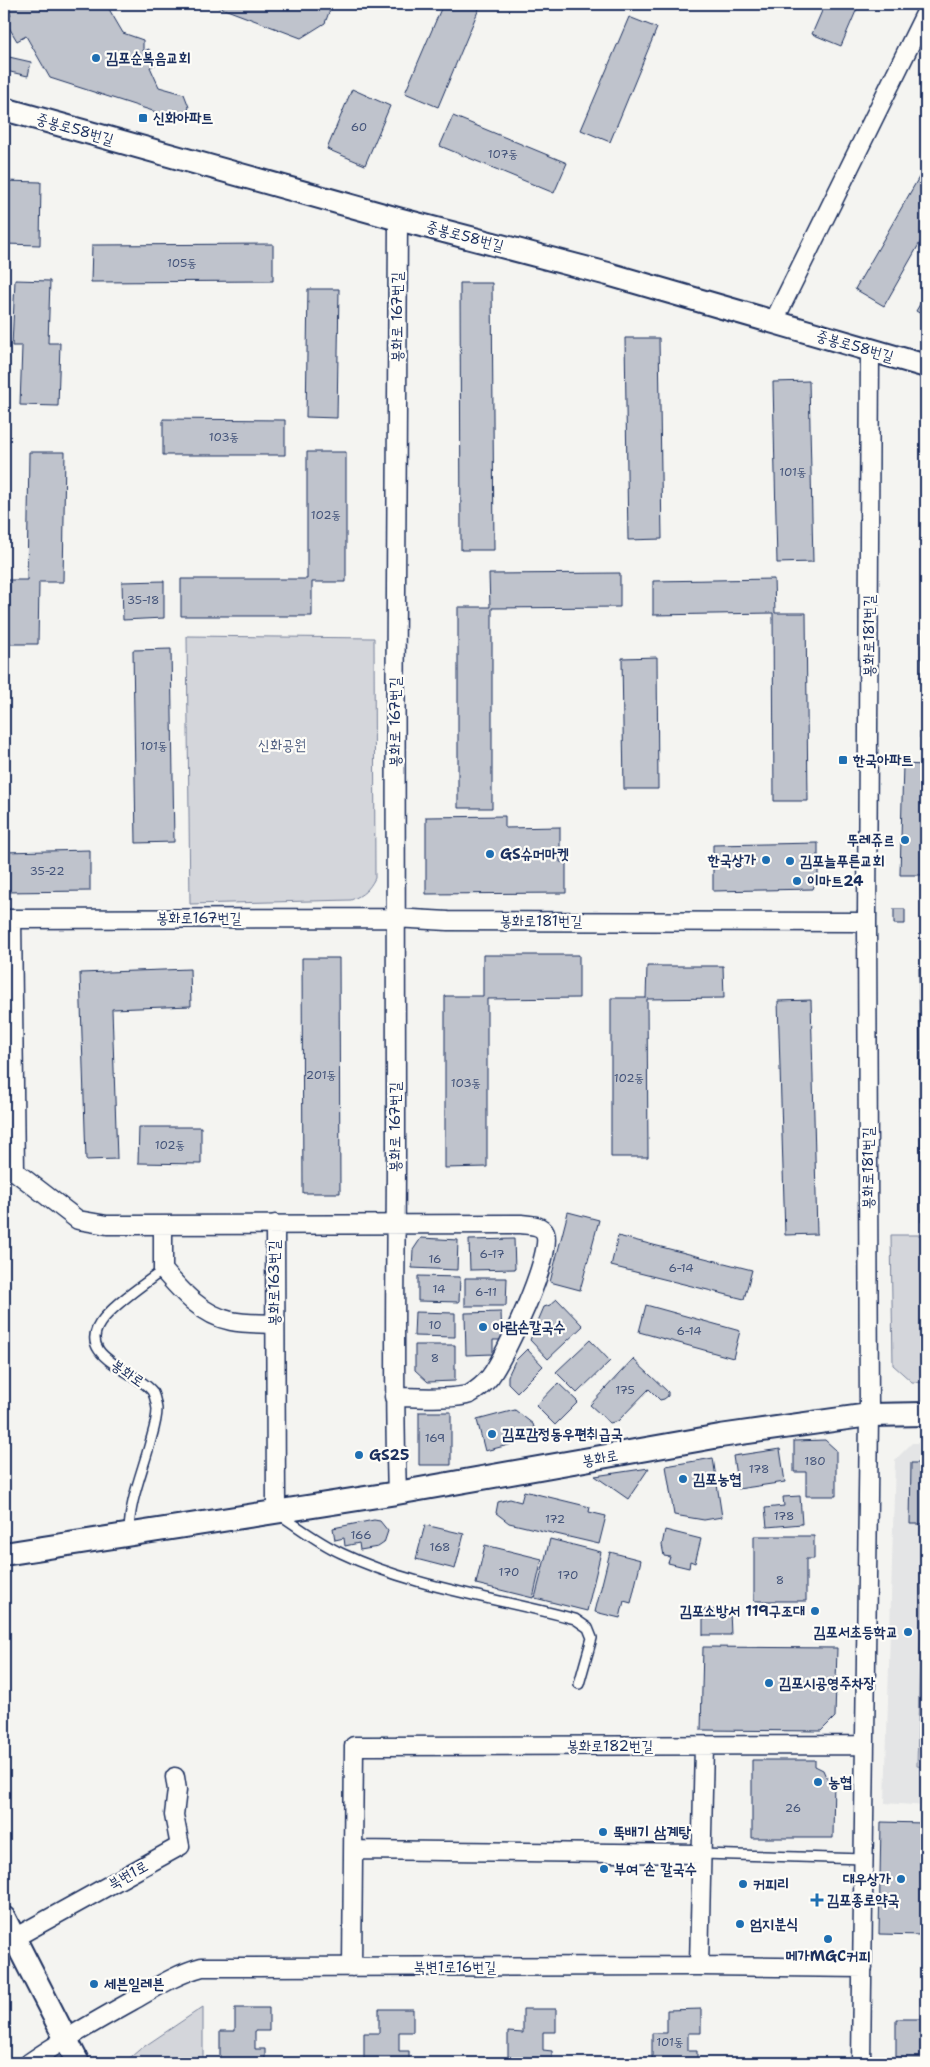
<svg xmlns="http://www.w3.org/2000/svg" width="930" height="2067" font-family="'Shantell Sans','Poor Story',sans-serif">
  <rect width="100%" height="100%" fill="#f4f4f1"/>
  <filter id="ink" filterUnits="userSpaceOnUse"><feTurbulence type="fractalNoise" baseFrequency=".02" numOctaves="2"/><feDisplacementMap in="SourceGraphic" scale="10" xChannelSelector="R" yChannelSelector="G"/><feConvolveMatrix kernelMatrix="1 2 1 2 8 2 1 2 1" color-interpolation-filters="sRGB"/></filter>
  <g filter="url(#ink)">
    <path fill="#e4e5e6" d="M912 1443H926V1806L885 1803 895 1460Z"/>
    <path fill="#d4d6db" stroke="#78829c" d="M187 636 374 638 375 878C369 890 363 895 351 900L190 904Z
      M891 1235H926V1383L912 1382 893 1365Z
      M923 1535H926V1788H924V1767L917 1766Z
      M203 2007V2063H124L139 2050Z"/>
    <path fill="#bfc3cc" stroke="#1b2f5e" d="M13 4H106L123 33 143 40V51L149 49 157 64 150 67 159 87 184 94 189 107 184 121 50 78 26 36 17 41 4 19 11 15 6 7Z
      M211 4H332L325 23 301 38Z
      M443 4H481L438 107 405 93Z
      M825 4H859L841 46 812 34Z
      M629 17 657 28 610 142 581 130Z
      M9 57 31 62 28 76 6 71Z
      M352 89 390 106 365 165 327 149Z
      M453 116 567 163 554 193 440 146Z
      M926 165V232L884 306 855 289Z
      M4 181 41 182 40 245 4 244Z
      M273 244V281L91 282 92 245Z
      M15 280 50 281 48 343H60L58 406 20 405 22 346H12Z
      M460 283H492L494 550H461Z
      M308 289H339L337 418 306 417Z
      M926 294V317L916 311Z
      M625 338H659L662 539 628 540Z
      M809 381 813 562 777 563 773 382Z
      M163 419 285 420V455H163Z
      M29 452H65L63 582H39L38 644H4V580H27Z
      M307 452H346V582H312V616H181V579H307Z
      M924 501H926V738H920Z
      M620 573V607L492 608V808H458V607H490L489 574Z
      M774 579 775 613H806L808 801H774L773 613 653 615V581Z
      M164 581V618L123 620 122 582Z
      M171 649 174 842 136 843 133 650Z
      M657 657 658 789H624L622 658Z
      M903 764 926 765V875H900Z
      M505 816V828L560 827V862H566V893L426 894V817Z
      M818 843V876L813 889 713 891V845Z
      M90 850V891L4 892V852Z
      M894 909H905V924H894Z
      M483 955H579V998L487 999V1167L445 1168V996H483Z
      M302 958H339L340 1193H303Z
      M647 966H723L724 998 647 999 648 1157H611V998H646Z
      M919 968H926V1222H921Z
      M190 969 191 1006 112 1009 117 1159 86 1160 80 973Z
      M811 1000 817 1234 785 1235 778 1001Z
      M139 1127H201V1164L138 1163Z
      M568 1212 599 1220 580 1290 550 1282Z
      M618 1236 752 1270 744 1299 611 1266Z
      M421 1238 458 1240 457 1270 412 1268 413 1250Z
      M514 1239 515 1269 470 1270 469 1240Z
      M418 1276 460 1277 459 1302 418 1301Z
      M465 1278H507L506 1306H465Z
      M557 1299 583 1326 548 1359 530 1340 544 1307 550 1305Z
      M646 1305 740 1331 733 1358 639 1332Z
      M415 1312 455 1313V1337L414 1336Z
      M501 1312 502 1340H493V1354L466 1355 465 1313Z
      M590 1340 610 1361 577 1393 556 1372Z
      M415 1345H455V1381L428 1382 415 1370Z
      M527 1349 543 1366 517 1392 508 1383V1376L515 1361Z
      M633 1359 668 1392V1396L664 1399 660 1400 649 1389 618 1421 610 1423 590 1405Z
      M558 1383 578 1402 555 1425 536 1406Z
      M515 1410 533 1424 536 1434 532 1439 485 1451 477 1420Z
      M419 1412H451V1465H419Z
      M825 1440 836 1450V1496H806V1472H794V1441Z
      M780 1449 785 1482 738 1489 733 1456Z
      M713 1458 722 1517 704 1520 674 1515 666 1466Z
      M911 1463H926V1524H910Z
      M649 1468 628 1499 595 1476Z
      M524 1491 590 1507 589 1512 606 1516 599 1544 509 1523 496 1513 498 1502 510 1499 521 1502Z
      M800 1496 802 1524 767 1527 765 1508 784 1506 783 1497Z
      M374 1520 380 1521 388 1531 384 1543 378 1547 360 1550 359 1543 345 1546 344 1538 335 1540 333 1528Z
      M425 1525 464 1534 455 1569 416 1559Z
      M665 1530 701 1539 695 1563 690 1561 689 1568 668 1563 670 1557 664 1556 662 1545Z
      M754 1536H814V1559H806V1601H754Z
      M550 1539 601 1552 587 1611 535 1598Z
      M485 1545 542 1559 533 1598 476 1584Z
      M610 1552 641 1560 631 1603 624 1601 620 1618 595 1612Z
      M703 1610H730L731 1635H703Z
      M703 1647 837 1648 835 1717 821 1731 701 1730Z
      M752 1760H815V1766L823 1770 826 1777H834L833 1838H752Z
      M881 1822 924 1823 921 1935 879 1934Z
      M235 2008H269V2031H255V2049H265V2062L220 2063V2031H235Z
      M379 2009H413V2032H399V2051H409V2063H364V2033H379Z
      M523 2009H556V2032H543V2050L552 2051V2063H508V2032L523 2033Z
      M701 2009V2033H688V2051H697V2063H652V2033H667V2010Z
      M896 2019H926V2063H896Z"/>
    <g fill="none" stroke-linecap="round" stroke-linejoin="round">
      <defs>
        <path id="service" d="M280 1515C300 1528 319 1543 341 1553 414 1588 498 1598 575 1619L588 1628 592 1638 579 1684
          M129 1534C129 1502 142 1473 150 1443 153 1432 157 1421 157 1409 156 1403 155 1396 152 1391 136 1370 71 1356 104 1318 121 1299 143 1285 163 1270
          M702 1854 864 1859"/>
        <path id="minor" d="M773 323 926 12
          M4 919 394 918 448 921 867 922
          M12 919 15 1172
          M4 1163 78 1220 107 1225 521 1224C529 1225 541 1224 545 1233 554 1254 505 1357 490 1377 485 1383 477 1390 470 1394 454 1400 412 1397 394 1397
          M275 1224 276 1512
          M163 1225V1270C182 1292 202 1315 231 1321 245 1324 260 1323 274 1324
          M397 1493C393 1378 396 1262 396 1147 394 838 396 528 398 219
          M354 1850 702 1854
          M14 1938 180 1846 174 1815 177 1790 175 1777
          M699 1966 704 1746
          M352 1967 354 1746 865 1745
          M29 2063C62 2040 96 2021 132 2001 155 1988 176 1974 202 1967L699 1966 863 1968
          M861 2063 869 1415 867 922 870 350"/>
        <path id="tertiary" d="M4 109 398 219 608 274 926 366
          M4 1554 397 1493 720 1436 869 1415 926 1414
          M4 1918 78 2063"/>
      </defs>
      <use href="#service" stroke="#1b2f5e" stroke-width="12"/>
      <use href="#minor" stroke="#1b2f5e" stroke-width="21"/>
      <use href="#tertiary" stroke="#1b2f5e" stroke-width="26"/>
      <use href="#service" stroke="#fdfcf7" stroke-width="9"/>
      <use href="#minor" stroke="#fdfcf7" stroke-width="18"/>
      <use href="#tertiary" stroke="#fdfcf7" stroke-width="22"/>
    </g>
  </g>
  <g fill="#1f6fb2" stroke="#fdfcf7" stroke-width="2">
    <circle cx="96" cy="58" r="5"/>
    <rect x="138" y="113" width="10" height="10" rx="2.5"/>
    <rect x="838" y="755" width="10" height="10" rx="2.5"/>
    <circle cx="905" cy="840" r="5"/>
    <circle cx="490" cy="854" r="5"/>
    <circle cx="766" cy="860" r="5"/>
    <circle cx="790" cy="861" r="5"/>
    <circle cx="797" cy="881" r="5"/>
    <circle cx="483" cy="1327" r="5"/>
    <circle cx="492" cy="1434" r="5"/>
    <circle cx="359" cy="1455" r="5"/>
    <circle cx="683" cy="1479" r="5"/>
    <circle cx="815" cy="1611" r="5"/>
    <circle cx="908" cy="1632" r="5"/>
    <circle cx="769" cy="1683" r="5"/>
    <circle cx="818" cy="1782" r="5"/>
    <circle cx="603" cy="1832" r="5"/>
    <circle cx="604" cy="1869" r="5"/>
    <circle cx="901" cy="1879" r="5"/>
    <circle cx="743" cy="1884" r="5"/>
    <path d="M814.5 1892.5h5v5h5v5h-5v5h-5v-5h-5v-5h5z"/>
    <circle cx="740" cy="1924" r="5"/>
    <circle cx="828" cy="1939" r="5"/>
    <circle cx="94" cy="1984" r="5"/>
  </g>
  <g text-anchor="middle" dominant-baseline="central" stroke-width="4.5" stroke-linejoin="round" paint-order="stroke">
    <g font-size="12" fill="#44547a">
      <text x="359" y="127">60</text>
      <text x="503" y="154">107동</text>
      <text x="182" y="263">105동</text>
      <text x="224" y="437">103동</text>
      <text x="793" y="472">101동</text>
      <text x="326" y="515">102동</text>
      <text x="143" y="600">35-18</text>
      <text x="154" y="746">101동</text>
      <text x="47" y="871">35-22</text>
      <text x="321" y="1075">201동</text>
      <text x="629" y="1078">102동</text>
      <text x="466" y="1083">103동</text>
      <text x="170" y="1145">102동</text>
      <text x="492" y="1254">6-17</text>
      <text x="435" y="1259">16</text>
      <text x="681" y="1268">6-14</text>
      <text x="439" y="1289">14</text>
      <text x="486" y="1292">6-11</text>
      <text x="435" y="1325">10</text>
      <text x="689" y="1331">6-14</text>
      <text x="435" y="1358">8</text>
      <text x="625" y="1390">175</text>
      <text x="435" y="1438">169</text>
      <text x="815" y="1461">180</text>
      <text x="759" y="1469">178</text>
      <text x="784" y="1516">178</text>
      <text x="555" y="1519">172</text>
      <text x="361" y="1535">166</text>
      <text x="440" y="1547">168</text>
      <text x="509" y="1572">170</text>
      <text x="568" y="1575">170</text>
      <text x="780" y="1580">8</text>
      <text x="793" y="1808">26</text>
      <text x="670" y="2042">101동</text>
    </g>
    <g font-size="15" font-weight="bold" fill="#1b2f5e" stroke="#fdfcf7" text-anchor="start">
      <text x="106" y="58">김포순복음교회</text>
      <text x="153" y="118">신화아파트</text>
      <text x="853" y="760">한국아파트</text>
      <text x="895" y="840" text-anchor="end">뚜레쥬르</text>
      <text x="500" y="854">GS슈머마켓</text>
      <text x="756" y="860" text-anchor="end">한국상가</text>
      <text x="800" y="861">김포늘푸른교회</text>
      <text x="807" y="881">이마트24</text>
      <text x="493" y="1327">아람손칼국수</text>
      <text x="502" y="1434">김포감정동우편취급국</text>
      <text x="369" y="1455">GS25</text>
      <text x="693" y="1479">김포농협</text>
      <text x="805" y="1611" text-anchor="end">김포소방서 119구조대</text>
      <text x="898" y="1632" text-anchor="end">김포서초등학교</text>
      <text x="779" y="1683">김포시공영주차장</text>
      <text x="828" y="1782">농협</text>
      <text x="613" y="1832">뚝배기 삼계탕</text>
      <text x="614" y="1869">부여 손 칼국수</text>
      <text x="891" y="1879" text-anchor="end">대우상가</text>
      <text x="753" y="1884">커피리</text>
      <text x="827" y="1900">김포종로약국</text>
      <text x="750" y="1924">엄지분식</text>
      <text x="828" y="1956" text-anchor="middle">메가MGC커피</text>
      <text x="104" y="1984">세븐일레븐</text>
    </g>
    <g font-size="15" fill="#1b2f5e" stroke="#fdfcf7">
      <text transform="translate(75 129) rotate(16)">중봉로58번길</text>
      <text transform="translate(465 236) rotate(15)">중봉로58번길</text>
      <text transform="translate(397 317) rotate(-90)">봉화로 167번길</text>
      <text transform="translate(855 346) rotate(16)">중봉로58번길</text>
      <text transform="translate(869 636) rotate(-90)">봉화로181번길</text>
      <text transform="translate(395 722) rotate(-90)">봉화로 167번길</text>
      <text x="199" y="918">봉화로167번길</text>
      <text x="541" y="921">봉화로181번길</text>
      <text transform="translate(395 1127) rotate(-90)">봉화로 167번길</text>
      <text transform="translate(868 1168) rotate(-90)">봉화로181번길</text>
      <text transform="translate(274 1283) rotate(-90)">봉화로163번길</text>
      <text transform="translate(128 1373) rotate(35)">봉화로</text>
      <text transform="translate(600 1458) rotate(-10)">봉화로</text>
      <text x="610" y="1746">봉화로182번길</text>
      <text transform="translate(128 1875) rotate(-29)">북변1로</text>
      <text x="455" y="1967">북변1로16번길</text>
    </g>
    <g font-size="15" fill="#49597d" stroke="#fdfcf7">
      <text x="282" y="745">신화공원</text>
    </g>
  </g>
  <rect width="930" height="2067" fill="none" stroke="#fdfcf7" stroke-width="20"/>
  <rect x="10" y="10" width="910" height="2047" fill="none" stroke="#1b2f5e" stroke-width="2" filter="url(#ink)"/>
</svg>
